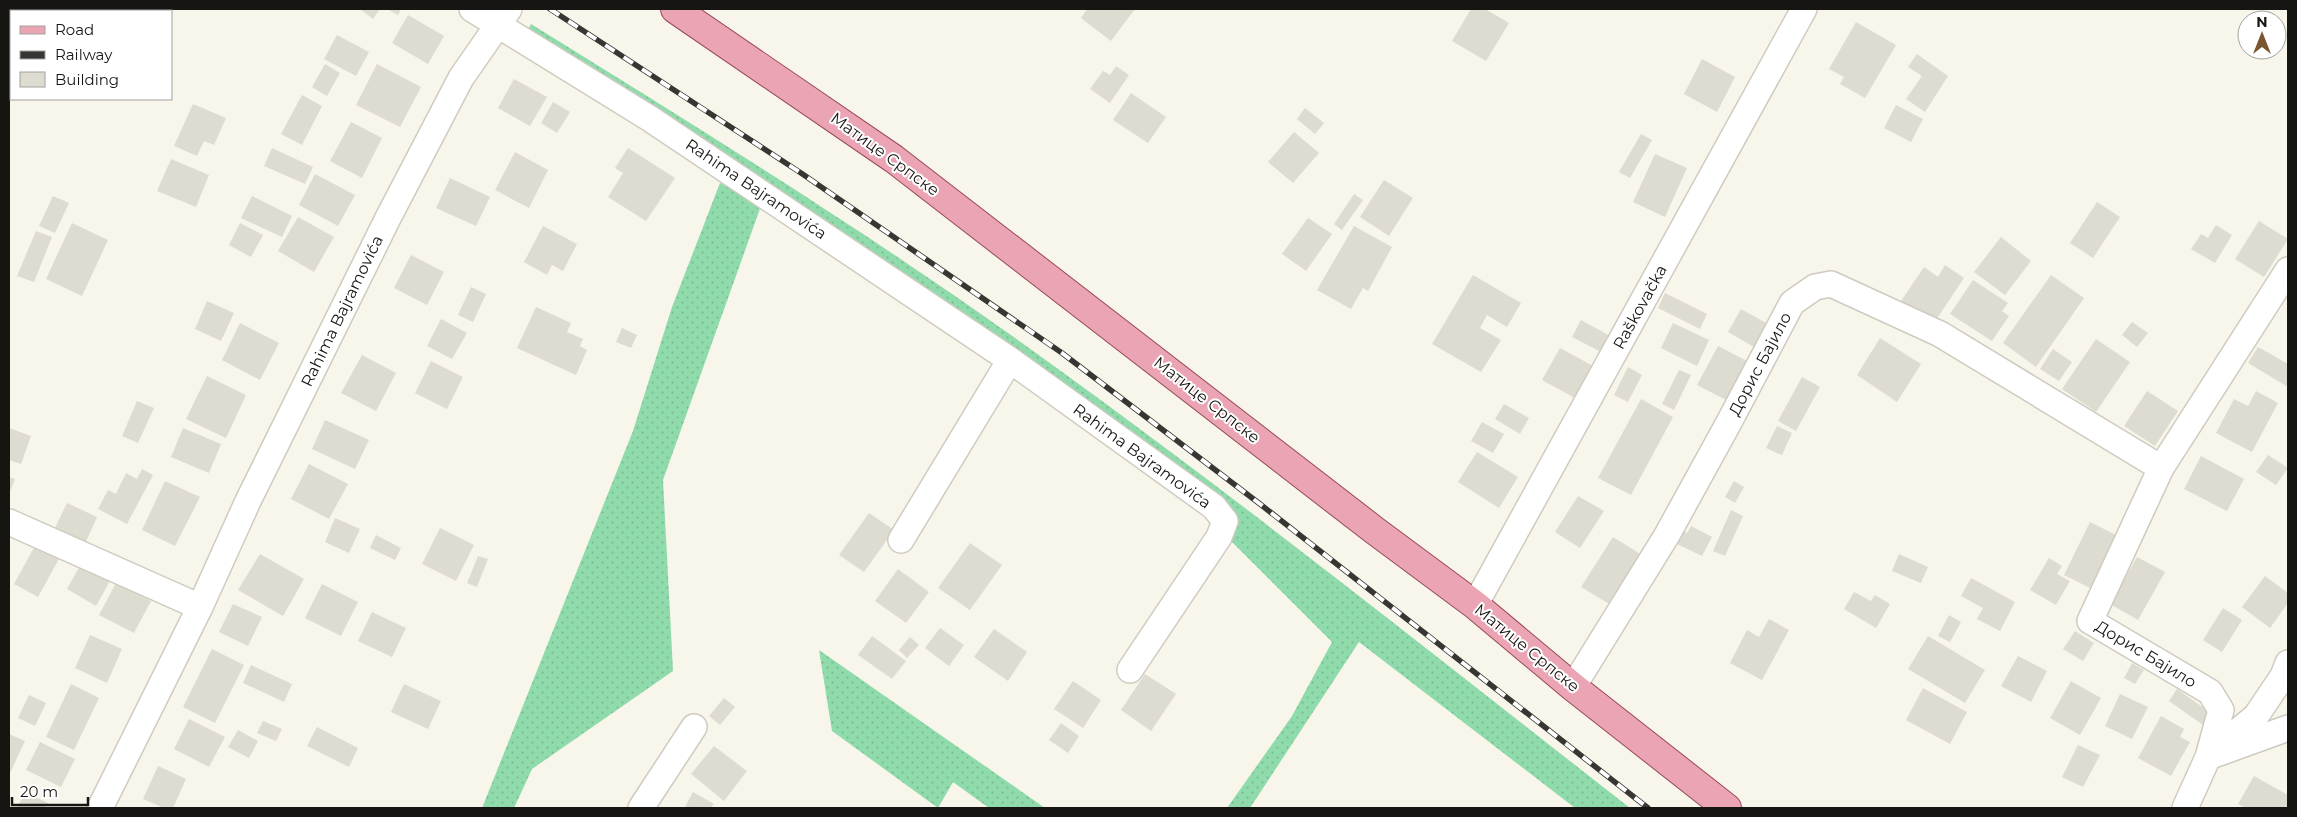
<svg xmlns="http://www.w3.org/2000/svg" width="2297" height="817" font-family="Montserrat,sans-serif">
  <defs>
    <pattern id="grass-dots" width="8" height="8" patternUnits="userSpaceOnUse" patternTransform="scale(1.25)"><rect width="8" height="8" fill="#8fdbab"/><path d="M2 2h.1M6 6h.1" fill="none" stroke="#7bbb92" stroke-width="1.8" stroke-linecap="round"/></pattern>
  </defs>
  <rect width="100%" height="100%" fill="#f8f5ea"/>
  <path fill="url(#grass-dots)" d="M531 24C712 136 893 248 1065 374 1257 513 1443 662 1630 808H1575L1359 642 1250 808H1227L1292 716 1332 642 1217 527 1226 515 522 41Z
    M720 183 762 203 663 480 673 671 532 769 514 808H482L633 431 672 307Z
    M819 650 1045 808H989L953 782 938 808 832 731Z"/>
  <path fill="#dedbd0" d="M360 9H380L373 19Z
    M387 9H401L398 15Z
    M1087 9H1135L1111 41 1081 18Z
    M1471 9H1485L1509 23 1486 61 1452 41Z
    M408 15 444 36 428 64 392 43Z
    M1856 22 1896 45 1865 98 1840 84 1844 77 1829 69Z
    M337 35 369 52 356 76 324 59Z
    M1917 54 1948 76 1925 112 1906 99 1922 76 1908 67Z
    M1702 59 1735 77 1717 112 1684 94Z
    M325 64 340 73 327 96 312 87Z
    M377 64 421 87 400 127 356 105Z
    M1116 66 1129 75 1110 103 1090 89 1103 71 1110 75Z
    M514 79 547 97 530 126 498 108Z
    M1131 93 1166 117 1148 143 1113 120Z
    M302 95 322 106 302 145 281 134Z
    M553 102 570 112 557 133 541 123Z
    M193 104 226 118 214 145 204 141 197 156 174 146Z
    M1896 105 1923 119 1911 142 1884 128Z
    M1305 108 1324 123 1315 134 1297 119Z
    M351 122 382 138 362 178 330 161Z
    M1294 132 1319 153 1293 183 1268 162Z
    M1641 134 1652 140 1630 178 1619 172Z
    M272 148 313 167 305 184 264 166Z
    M628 148 675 178 646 221 608 197 623 173 615 168Z
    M515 152 548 170 529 208 495 190Z
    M1655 154 1687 168 1665 217 1633 202Z
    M171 159 209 175 196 207 157 191Z
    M315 174 355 195 338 226 299 205Z
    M450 178 490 197 476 226 436 208Z
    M1384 180 1413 198 1389 236 1360 217Z
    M1354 194 1363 200 1342 230 1334 224Z
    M53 196 69 203 55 233 39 226Z
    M252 196 292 216 282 237 241 218Z
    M2097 202 2120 217 2093 258 2070 243Z
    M298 217 334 237 314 272 278 251Z
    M1308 218 1332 234 1306 271 1282 254Z
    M2259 221 2288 239 2264 277 2235 259Z
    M72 223 108 240 82 296 46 279Z
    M240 223 263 235 251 257 229 245Z
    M2216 225 2232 235 2215 263 2191 249 2201 234 2208 238Z
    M543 226 577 244 563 271 552 265 547 275 524 262Z
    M1354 226 1392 247 1368 291 1363 288 1351 309 1317 290Z
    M36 231 52 237 34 282 17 276Z
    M2001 237 2031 261 2005 295 1974 272Z
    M411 255 444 272 427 305 394 288Z
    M1945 265 1964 278 1934 323 1901 301 1924 267 1938 277Z
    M1473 275 1521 303 1507 327 1487 315 1480 328 1501 340 1481 372 1432 344Z
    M2051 275 2084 298 2036 367 2003 343Z
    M1973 280 2008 303 2002 311 2009 316 1992 341 1950 314Z
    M471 287 486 294 473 322 458 315Z
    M1665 293 1707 314 1700 329 1658 308Z
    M207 301 234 313 221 341 195 329Z
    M536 307 571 323 567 332 583 339 580 346 587 350 576 375 517 348Z
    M1741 309 1768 324 1754 347 1728 332Z
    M441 319 467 333 452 359 427 346Z
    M1581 320 1612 337 1603 353 1572 337Z
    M2132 322 2148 333 2137 347 2122 335Z
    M240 323 279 343 260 380 222 360Z
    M1673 323 1709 340 1697 366 1661 348Z
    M622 328 637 335 631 348 616 342Z
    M1880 338 1921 364 1897 402 1857 375Z
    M2096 339 2130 362 2096 412 2062 389Z
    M1718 346 1747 361 1726 400 1697 385Z
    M2258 347 2288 364V387L2248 363Z
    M1560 348 1593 366 1575 398 1542 380Z
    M2053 349 2072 362 2059 381 2040 369Z
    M362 355 396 373 376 411 341 393Z
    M431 361 463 377 447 409 415 393Z
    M1628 367 1642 375 1628 402 1614 395Z
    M1679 370 1691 375 1674 410 1662 404Z
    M207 376 246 395 226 438 186 419Z
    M1802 377 1820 387 1796 431 1778 421Z
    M2147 391 2178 411 2155 446 2124 426Z
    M2256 391 2278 403 2252 452 2216 433 2234 399 2248 406Z
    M1641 399 1673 417 1631 495 1598 478Z
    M137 401 154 408 138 443 122 436Z
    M1504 404 1529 418 1520 434 1495 419Z
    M325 420 369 440 355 469 312 449Z
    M1482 422 1504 434 1493 453 1471 441Z
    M1777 426 1792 433 1782 455 1766 448Z
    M9 428 31 436 21 464 9 460Z
    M183 428 221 444 209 473 171 457Z
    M1477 452 1518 477 1499 508 1458 482Z
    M2268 455 2288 468 2276 485 2256 472Z
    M2201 456 2244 479 2227 511 2184 489Z
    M309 464 348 484 329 519 291 499Z
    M142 469 153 475 127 524 98 509 108 490 116 494 126 473 137 479Z
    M9 477 15 479 9 494Z
    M165 481 200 497 175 546 142 530Z
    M1734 481 1744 487 1735 503 1725 497Z
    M1578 496 1604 511 1580 548 1555 532Z
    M67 503 97 517 84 546 53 532Z
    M1731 510 1743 516 1725 556 1713 551Z
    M869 513 894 530 864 572 839 555Z
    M335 518 360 529 349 553 325 542Z
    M2090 522 2116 535 2090 588 2064 575Z
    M1691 526 1712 537 1702 556 1675 543 1681 530 1687 533Z
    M440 528 474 545 456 581 422 564Z
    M376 535 401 548 395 560 370 548Z
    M1613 537 1642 555 1611 605 1581 587Z
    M970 543 1002 565 970 610 938 588Z
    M36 544 60 557 38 597 14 584Z
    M260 554 304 579 283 616 238 590Z
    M1899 554 1928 567 1921 583 1892 571Z
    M478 556 488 559 477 587 467 583Z
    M2137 557 2165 572 2138 620 2110 604Z
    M2049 558 2062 566 2057 574 2070 581 2056 605 2030 590Z
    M81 564 110 581 96 606 67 589Z
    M898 569 929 592 906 623 875 601Z
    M2265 576 2288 593V603L2270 628 2242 607Z
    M1971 578 2015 602 2000 631 1977 619 1983 608 1961 596Z
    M116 583 151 601 134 633 99 615Z
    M322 584 358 602 341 636 305 618Z
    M1854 592 1871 601 1875 595 1890 604 1876 628 1844 609Z
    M233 604 262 617 248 646 219 632Z
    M2223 608 2242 620 2222 652 2203 640Z
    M372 612 406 628 392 657 358 641Z
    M1949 615 1961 622 1950 642 1938 636Z
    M1769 619 1789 630 1762 680 1730 663 1747 630 1759 637Z
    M940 628 964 645 949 666 925 648Z
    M994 629 1027 652 1008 681 974 657Z
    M2075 631 2094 643 2083 661 2063 649Z
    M90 635 122 649 107 683 75 668Z
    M872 636 906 661 892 679 858 655Z
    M1928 636 1985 670 1965 703 1908 669Z
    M910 637 919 645 907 658 899 650Z
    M212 649 244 665 215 723 183 707Z
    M2018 656 2047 671 2031 702 2001 686Z
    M2132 663 2144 670 2135 684 2124 678Z
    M251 665 292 684 284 702 243 683Z
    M1145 674 1176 694 1151 731 1121 710Z
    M1073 681 1101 700 1083 728 1054 709Z
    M2071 681 2101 698 2080 735 2050 718Z
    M71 684 99 698 74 750 46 737Z
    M404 684 441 701 428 729 391 712Z
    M1923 688 1967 712 1950 744 1906 720Z
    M2177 689 2211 713 2203 725 2169 701Z
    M2120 694 2148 707 2132 739 2105 726Z
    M29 695 46 703 35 726 18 718Z
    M724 698 735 707 720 725 709 716Z
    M2161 716 2184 729 2180 737 2190 742 2171 776 2138 758Z
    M189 719 225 737 209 767 174 749Z
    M263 721 282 729 276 741 257 733Z
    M1061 723 1079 736 1068 753 1049 740Z
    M317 727 358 748 349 767 307 746Z
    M238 730 258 741 249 758 228 747Z
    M9 734 25 741 9 775Z
    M40 742 75 759 61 787 26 770Z
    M2078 745 2100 755 2083 787 2062 777Z
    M714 746 747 771 724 801 691 774Z
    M158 766 186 779 173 808H164L143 799Z
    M2254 776 2288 795V808H2246L2238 804Z
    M25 792 48 803 45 808H17Z
    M693 792 714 804 711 808 685 807Z"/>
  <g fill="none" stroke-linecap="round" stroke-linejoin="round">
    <defs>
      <path id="minor" d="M472 9 649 118 1010 360 901 540
        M1010 360 1214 507 1225 521 1219 537 1130 670
        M9 522 200 607
        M1475 605 1804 9
        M1573 687 1667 535 1727 426 1792 303 1815 287 1831 284 1940 334 2161 468
        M2219 747 2256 716 2283 676 2288 663
        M2208 757 2221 710 2210 692 2090 621 2161 468 2288 270
        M100 808 200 607 248 501 388 218 461 78 509 9
        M641 808 694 727
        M2185 808 2208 757 2288 728"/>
      <path id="primary" d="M675 9 894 159 1374 530 1475 605 1573 687 1727 808"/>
    </defs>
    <use href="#minor" stroke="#cfcbc1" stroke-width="28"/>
    <use href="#primary" stroke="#974a5a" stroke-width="30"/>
    <use href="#minor" stroke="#fff" stroke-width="25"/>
    <use href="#primary" stroke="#eaa4b3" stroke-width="28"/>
    <defs>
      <path id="rail" d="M550 9 801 173 1062 353 1260 504 1648 808"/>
    </defs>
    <use href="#rail" stroke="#383632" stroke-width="5.5"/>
    <use href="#rail" stroke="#fff" stroke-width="4" stroke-dasharray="11" stroke-linecap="butt"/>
  </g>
  <g text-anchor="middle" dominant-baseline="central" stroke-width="4" stroke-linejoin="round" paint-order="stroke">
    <g font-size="16" fill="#171512" stroke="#fff">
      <text transform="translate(885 154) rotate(36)">Матице Српске</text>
      <text transform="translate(756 189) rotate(34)">Rahima Bajramovića</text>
      <text transform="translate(1640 307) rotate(-61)">Raškovačka</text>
      <text transform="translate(342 311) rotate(-64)">Rahima Bajramovića</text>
      <text transform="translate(1760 364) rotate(-62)">Дорис Бајило</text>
      <text transform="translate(1207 400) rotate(38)">Матице Српске</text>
      <text transform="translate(1142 456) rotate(36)">Rahima Bajramovića</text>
      <text transform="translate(1527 648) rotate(39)">Матице Српске</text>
      <text transform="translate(2146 654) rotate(31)">Дорис Бајило</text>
    </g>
  </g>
  <rect width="2297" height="817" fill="none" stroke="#171512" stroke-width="20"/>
  <rect x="10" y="10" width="162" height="90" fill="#ffffff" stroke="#a2a1a0"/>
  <rect x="20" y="26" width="25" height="8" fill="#eaa4b3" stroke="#a2a1a0"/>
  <text x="55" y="35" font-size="15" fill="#171512">Road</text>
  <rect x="20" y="51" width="25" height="8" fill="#383632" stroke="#a2a1a0"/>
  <text x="55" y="60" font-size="15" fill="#171512">Railway</text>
  <rect x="20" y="72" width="25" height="15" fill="#dedbd0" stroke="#a2a1a0"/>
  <text x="55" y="85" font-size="15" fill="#171512">Building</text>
  <g transform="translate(2262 35)"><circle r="24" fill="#ffffff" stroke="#a2a1a0"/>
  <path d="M0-4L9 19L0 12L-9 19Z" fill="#79562f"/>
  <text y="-8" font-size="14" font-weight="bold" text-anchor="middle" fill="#171512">N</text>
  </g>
  <path d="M12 797v8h76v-8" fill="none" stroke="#171512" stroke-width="2.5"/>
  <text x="20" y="797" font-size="15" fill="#171512" stroke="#ffffff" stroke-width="4" paint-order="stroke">20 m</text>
</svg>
